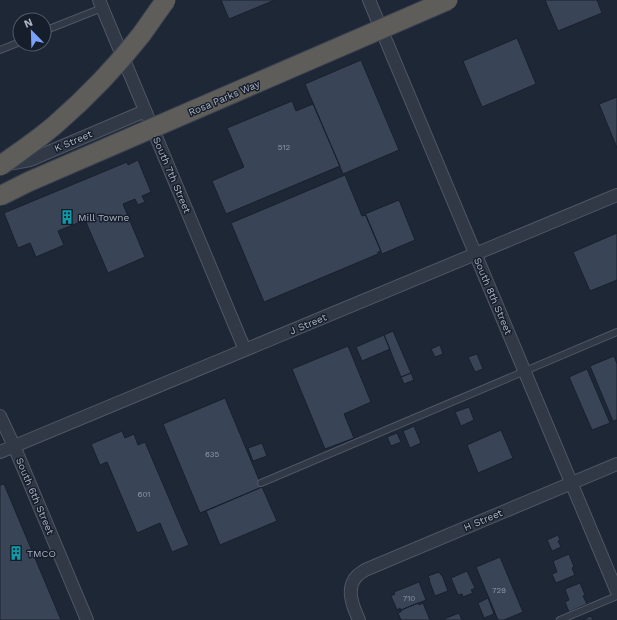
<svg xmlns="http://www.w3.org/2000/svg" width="617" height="620" font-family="'Work Sans',sans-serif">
  <rect width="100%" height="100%" fill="#1e2736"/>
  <path fill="#3a4457" stroke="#19202d" d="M221 0H275L229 19Z
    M545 0H597L602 13 558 31Z
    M517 38 536 84 482 107 463 61Z
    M361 60 399 150 343 174 305 84Z
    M617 97V148L599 104Z
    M292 101 296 111 313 104 340 166 226 214 212 181 244 167 227 128Z
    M138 160 151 192 142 196 145 202 138 205 135 199 123 204 145 257 108 273 85 220 58 231 64 245 36 257 30 243 18 248 4 213 127 162 128 165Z
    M345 175 362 216 366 215 381 251 378 252V254L264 302 231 223Z
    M399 200 415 240 382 254 365 214Z
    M617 233V280L590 291 573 252Z
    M393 331 411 373 401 377 384 335Z
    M384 335 390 349 362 361 356 347Z
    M440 345 443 354 435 357 431 349Z
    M348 346 371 402 344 414 354 438 325 449 292 369Z
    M477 354 483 369 475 372 468 357Z
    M614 356 617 364V420L613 421 590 366Z
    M587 369 610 423 592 430 569 377Z
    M411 373 414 380 404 384 401 377Z
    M225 398 262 487 200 513 163 424Z
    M469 407 474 420 461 426 455 412Z
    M414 426 421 443 410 448 403 431Z
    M501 430 513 458 478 473 467 445Z
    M122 431 125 438 134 434 138 445 145 442 189 545 172 552 160 523 137 533 107 462 100 465 91 444Z
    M397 433 401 442 391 446 387 437Z
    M262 443 267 456 253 461 248 448Z
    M4 484 61 620H0V485Z
    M262 487 277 521 220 545 206 511Z
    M558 535 560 540 558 541 561 547 552 551 547 540Z
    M569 554 574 567 572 568 575 575 556 583 552 574 557 572 553 561Z
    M500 557 523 612 504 620H498L476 567Z
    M467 571 475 588 471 590 473 593 463 597 462 594 458 595 451 578Z
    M439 572 441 575H442L448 591 435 596 429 580H430L428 576Z
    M419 582 426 600 401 610 400 608 397 610 391 596 395 594 394 592Z
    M580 583 585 595 583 596 587 604 569 612 565 602 569 600 565 589Z
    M488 598 494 614 484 618 478 603Z
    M418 603 419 605 423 603 430 620H401L398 613 402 611 401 610Z
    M459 613 462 620H444V619Z
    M591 616 593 620H583Z"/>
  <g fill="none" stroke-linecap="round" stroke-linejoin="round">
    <defs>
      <path id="service" d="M44 31 102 8
        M0 50 20 42
        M261 483 617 332
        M560 620 617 596"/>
      <path id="minor" d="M99 0 245 350
        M369 0 617 592
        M8 164 30 160 145 111
        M0 416 14 446 87 620
        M0 452 617 195
        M359 620C353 607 345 588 357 576 359 574 362 572 365 570L617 464"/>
    </defs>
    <use href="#service" stroke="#4f5665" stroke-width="8"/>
    <use href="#minor" stroke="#4f5665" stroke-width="14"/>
    <use href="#service" stroke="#313946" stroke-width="6"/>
    <use href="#minor" stroke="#313946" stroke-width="12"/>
    <defs>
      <path id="trunk-bridge" d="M0 166C19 152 39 139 56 124 87 97 116 67 141 35 149 24 157 12 166 0
        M0 196 28 182 448 0"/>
    </defs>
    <use href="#trunk-bridge" stroke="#3c4351" stroke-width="21" stroke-linecap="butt"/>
    <use href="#trunk-bridge" stroke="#5e5d5a" stroke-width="19"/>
  </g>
  <defs>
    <symbol id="building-bare" viewBox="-9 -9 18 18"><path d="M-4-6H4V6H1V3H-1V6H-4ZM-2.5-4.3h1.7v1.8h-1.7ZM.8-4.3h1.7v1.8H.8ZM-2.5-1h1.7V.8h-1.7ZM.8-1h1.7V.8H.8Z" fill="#0f9aa8" stroke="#171e2b" stroke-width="2.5" paint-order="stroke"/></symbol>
  </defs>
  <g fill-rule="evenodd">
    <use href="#building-bare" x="57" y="207" width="20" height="20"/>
    <use href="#building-bare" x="6" y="543" width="20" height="20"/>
  </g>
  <g text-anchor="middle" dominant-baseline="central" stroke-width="3" stroke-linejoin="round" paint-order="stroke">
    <g font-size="8" fill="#8f97a9">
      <text x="284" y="147">512</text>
      <text x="212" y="454">635</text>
      <text x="144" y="494">601</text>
      <text x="499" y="590">729</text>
      <text x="409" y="598">710</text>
    </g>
    <g font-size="10" fill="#abb3c4" stroke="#171e2b">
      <text transform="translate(224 98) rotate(-23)">Rosa Parks Way</text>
      <text transform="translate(73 141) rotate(-23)">K Street</text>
      <text transform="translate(172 175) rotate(67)">South 7th Street</text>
      <text transform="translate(493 296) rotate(67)">South 8th Street</text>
      <text transform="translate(308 324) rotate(-23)">J Street</text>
      <text transform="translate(35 496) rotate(67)">South 6th Street</text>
      <text transform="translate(483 520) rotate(-23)">H Street</text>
    </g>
    <g font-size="10" fill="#abb3c4" stroke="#171e2b" text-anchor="start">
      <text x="78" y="217">Mill Towne</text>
      <text x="27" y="553">TMCO</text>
    </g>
  </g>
  <g transform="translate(32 32) rotate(337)"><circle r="19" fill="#171e2b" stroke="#525a68"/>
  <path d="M0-3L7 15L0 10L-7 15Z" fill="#78a2fc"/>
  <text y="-6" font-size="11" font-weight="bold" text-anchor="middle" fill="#abb3c4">N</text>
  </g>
</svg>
